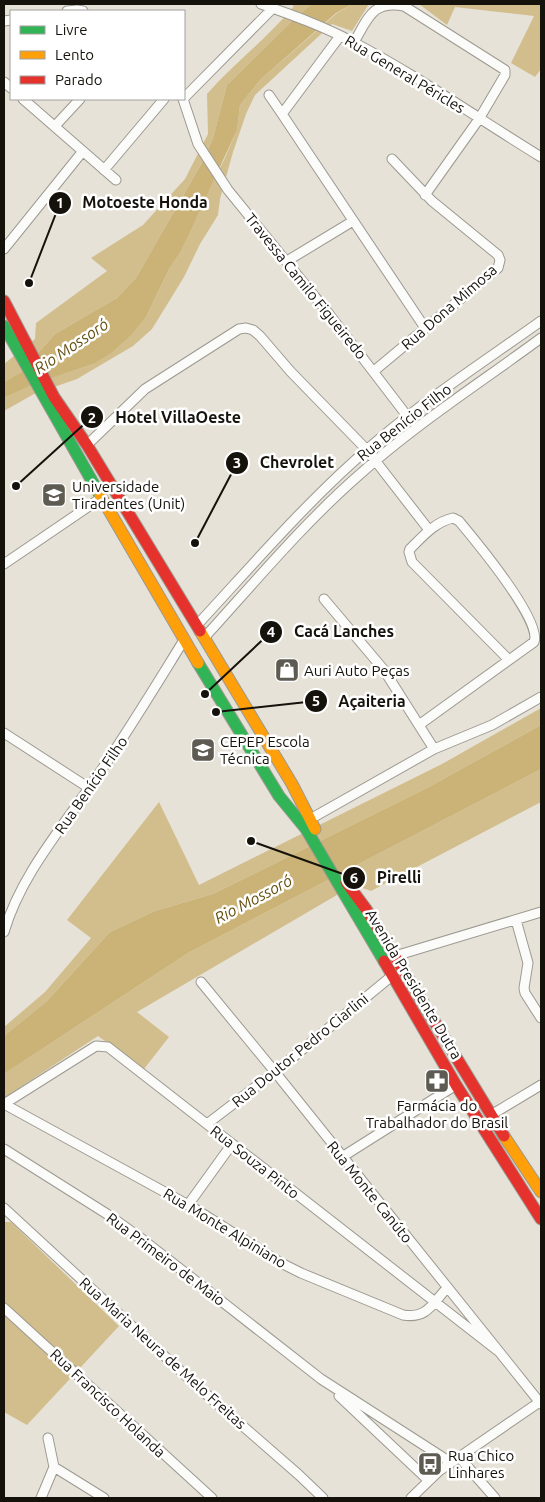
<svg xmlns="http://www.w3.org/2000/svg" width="545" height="1502" font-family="Ubuntu,sans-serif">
  <rect width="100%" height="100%" fill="#e7e2d7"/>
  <path fill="#d2be8c" d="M290 4H312L296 17 227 85 213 138 203 161 136 278 117 298 55 334 21 372 4 382V364L35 339 36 323 107 271 91 258 143 225 185 179 208 134 207 94C234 63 268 38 294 6Z
    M352 4H369L352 31 332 24 255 95 246 114 233 152 220 199 218 215 200 244 184 277 152 329 133 346 77 379 34 394 4 411V398L30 385 93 364 147 315 169 269 180 253 200 207 224 160 237 130 240 105 260 80 337 13Z
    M419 4H541V69L535 77 511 63 534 16 455 7 447 25Z
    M541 708V725L427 788 213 894 155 911 110 932 47 1001 4 1036V1027L45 992 91 938 67 920 159 802 199 885 442 764Z
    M541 769V802L371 891 354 885 137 1012 169 1037 144 1069 98 1036 4 1098V1074L188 953Z
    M4 1222H11L119 1326 27 1425 4 1412Z"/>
  <path fill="#cbb276" d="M312 4H352L336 13 260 80 240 105 237 130 180 253 169 269 147 315 132 334 111 353 93 364 31 385 4 398V382L21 372 55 334 117 298 136 278 203 161 213 138 227 85 296 17Z
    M541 725V769L188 953 4 1074V1036L47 1001 110 932 155 911 213 894 427 788Z"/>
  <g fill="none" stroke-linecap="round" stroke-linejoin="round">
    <defs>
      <path id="street" d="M261 4C292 15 323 26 353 42 418 76 479 119 541 157
        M67 11 77 10 83 11
        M4 21 11 20
        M340 36 282 114 425 328
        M354 42C368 19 372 0 404 6L505 70V75L479 119 425 195
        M4 82 11 88
        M269 95 282 114
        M184 98 273 8
        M23 99 116 180
        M183 99 198 144 228 190 329 314 411 421
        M55 126 80 99
        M104 170 164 99
        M4 249 83 151
        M287 261 353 221
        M374 371 494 271 498 268 500 260 498 255 432 201 392 159
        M87 445 145 389 239 329 246 328 253 330 260 336 291 372 367 450 429 530
        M4 564 101 498
        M324 599 384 670 434 749
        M197 625C248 570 297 513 352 463 409 410 478 366 541 321
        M204 638C254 583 303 524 359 475 416 424 480 383 541 338
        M419 725 534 642C543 621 474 539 459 521L453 518C435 522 423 536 410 549L409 552 412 562 509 660
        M4 733 89 788
        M305 822 434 749 492 725 541 697
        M516 920 528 963 524 988 525 993 541 1018
        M4 932C20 878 57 834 89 788 123 740 153 690 184 640
        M395 956 541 912
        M201 982 275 1072 541 1404
        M4 1104 96 1046 108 1047 498 1351
        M4 1104 192 1207 281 1263 301 1273 403 1315C427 1319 432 1304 447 1288
        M491 1115 541 1085
        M207 1124 275 1072 393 975
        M4 1149 107 1214 142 1239 321 1379 450 1462
        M342 1157 456 1085
        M188 1205 232 1144
        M4 1208 198 1387 299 1475 323 1498
        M4 1308 212 1498
        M339 1396 428 1480
        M459 1457 495 1498
        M54 1467 104 1498
        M41 1498 54 1467 48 1438
        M411 1498 439 1471 541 1401"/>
      <path id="fast" d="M4 326 100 495
        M198 663 279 796 306 829 384 961"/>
      <path id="slow" d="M100 495 198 663
        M200 631 292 784 315 829
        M504 1136 541 1192"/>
      <path id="jam" d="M4 301 54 397 87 445 200 631
        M346 882 366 909 504 1136
        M384 961 456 1085 541 1219"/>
    </defs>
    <use href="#street" stroke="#9c9991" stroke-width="11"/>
    <use href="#fast" stroke="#9c9991" stroke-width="13"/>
    <use href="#slow" stroke="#9c9991" stroke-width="13"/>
    <use href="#jam" stroke="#9c9991" stroke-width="13"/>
    <use href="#street" stroke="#fbfbf9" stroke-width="9"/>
    <use href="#fast" stroke="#30b455" stroke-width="11"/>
    <use href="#slow" stroke="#ff9f0a" stroke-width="11"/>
    <use href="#jam" stroke="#e5322d" stroke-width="11"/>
  </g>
  <defs>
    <symbol id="university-square" viewBox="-11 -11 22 22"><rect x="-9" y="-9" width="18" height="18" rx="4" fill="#5e5b53" stroke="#fff"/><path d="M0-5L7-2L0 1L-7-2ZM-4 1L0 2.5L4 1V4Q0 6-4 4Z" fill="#fff"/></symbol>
    <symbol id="shop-square" viewBox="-11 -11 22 22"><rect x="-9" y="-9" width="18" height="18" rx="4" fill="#5e5b53" stroke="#fff"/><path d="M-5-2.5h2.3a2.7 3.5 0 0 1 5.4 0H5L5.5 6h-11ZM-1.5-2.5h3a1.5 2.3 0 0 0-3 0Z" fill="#fff"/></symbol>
    <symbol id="school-square" viewBox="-11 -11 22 22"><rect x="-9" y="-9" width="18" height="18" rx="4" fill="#5e5b53" stroke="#fff"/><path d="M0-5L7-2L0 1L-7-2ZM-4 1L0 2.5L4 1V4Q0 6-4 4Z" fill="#fff"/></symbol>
    <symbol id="pharmacy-square" viewBox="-11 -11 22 22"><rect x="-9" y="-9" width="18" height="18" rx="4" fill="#5e5b53" stroke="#fff"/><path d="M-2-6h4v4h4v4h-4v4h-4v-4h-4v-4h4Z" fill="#fff"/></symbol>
    <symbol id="bus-square" viewBox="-11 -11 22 22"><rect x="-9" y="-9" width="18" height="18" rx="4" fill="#5e5b53" stroke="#fff"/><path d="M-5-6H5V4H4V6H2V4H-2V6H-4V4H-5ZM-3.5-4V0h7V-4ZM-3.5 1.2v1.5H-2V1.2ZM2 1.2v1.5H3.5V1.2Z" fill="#fff"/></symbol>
  </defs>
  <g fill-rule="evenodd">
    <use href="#university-square" x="40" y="481" width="28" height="28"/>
    <use href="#shop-square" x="273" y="656" width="28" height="28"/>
    <use href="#school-square" x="189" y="736" width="28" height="28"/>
    <use href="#pharmacy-square" x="423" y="1067" width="28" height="28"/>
    <use href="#bus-square" x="416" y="1450" width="28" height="28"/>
  </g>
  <g text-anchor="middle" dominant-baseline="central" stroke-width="5" stroke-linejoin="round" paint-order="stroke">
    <g font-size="15" fill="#15120c" stroke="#fff">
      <text transform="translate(405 74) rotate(31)">Rua General Péricles</text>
      <text transform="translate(306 286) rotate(51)">Travessa Camilo Figueiredo</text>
      <text transform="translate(449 307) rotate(-41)">Rua Dona Mimosa</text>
      <text transform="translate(404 422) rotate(-38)">Rua Benício Filho</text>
      <text transform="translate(91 785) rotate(-55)">Rua Benício Filho</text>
      <text transform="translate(414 984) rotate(59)">Avenida Presidente Dutra</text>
      <text transform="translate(300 1050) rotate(-39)">Rua Doutor Pedro Ciarlini</text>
      <text transform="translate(255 1162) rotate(38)">Rua Souza Pinto</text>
      <text transform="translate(370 1192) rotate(51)">Rua Monte Canúto</text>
      <text transform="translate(225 1228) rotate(31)">Rua Monte Alpiniano</text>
      <text transform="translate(166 1259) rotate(37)">Rua Primeiro de Maio</text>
      <text transform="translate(163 1353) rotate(42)">Rua Maria Neura de Melo Freitas</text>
      <text transform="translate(108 1403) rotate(43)">Rua Francisco Holanda</text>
    </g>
    <g font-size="15" fill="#15120c" stroke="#fff" text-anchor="start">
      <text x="72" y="486">Universidade<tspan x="72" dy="17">Tiradentes (Unit)</tspan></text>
      <text x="304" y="670">Auri Auto Peças</text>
      <text x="220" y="741">CEPEP Escola<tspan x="220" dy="17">Técnica</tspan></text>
      <text x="437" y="1105" text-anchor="middle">Farmácia do<tspan x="437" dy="17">Trabalhador do Brasil</tspan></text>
      <text x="448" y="1455">Rua Chico<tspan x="448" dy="17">Linhares</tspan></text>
    </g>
    <g font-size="16" font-style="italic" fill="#654f0e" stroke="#fff">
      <text transform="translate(71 346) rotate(-34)">Rio Mossoró</text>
      <text transform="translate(253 899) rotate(-28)">Rio Mossoró</text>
    </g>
  </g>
  <path fill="none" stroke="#15120c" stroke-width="2" d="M29 283L60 203M16 486L92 417M195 543L237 463M205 694L271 632M216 712L316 701M251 841L354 878"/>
  <g fill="#15120c" stroke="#fff" stroke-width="2">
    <circle cx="29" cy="283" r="5"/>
    <circle cx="16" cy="486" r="5"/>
    <circle cx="195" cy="543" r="5"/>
    <circle cx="205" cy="694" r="5"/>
    <circle cx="216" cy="712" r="5"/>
    <circle cx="251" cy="841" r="5"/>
    <circle cx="60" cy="203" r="12"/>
    <circle cx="92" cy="417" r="12"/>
    <circle cx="237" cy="463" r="12"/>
    <circle cx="271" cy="632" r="12"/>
    <circle cx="316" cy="701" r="12"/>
    <circle cx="354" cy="878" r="12"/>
  </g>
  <g font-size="15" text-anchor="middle" font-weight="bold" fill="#fff">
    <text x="60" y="208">1</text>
    <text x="92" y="423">2</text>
    <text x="237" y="468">3</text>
    <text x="271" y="637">4</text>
    <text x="316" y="706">5</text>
    <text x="354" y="883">6</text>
  </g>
  <g font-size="16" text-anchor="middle" font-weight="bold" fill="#15120c" stroke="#fff" stroke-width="5" stroke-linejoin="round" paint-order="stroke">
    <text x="145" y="208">Motoeste Honda</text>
    <text x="178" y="423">Hotel VillaOeste</text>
    <text x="297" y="468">Chevrolet</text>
    <text x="344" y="637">Cacá Lanches</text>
    <text x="372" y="707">Açaiteria</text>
    <text x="399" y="883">Pirelli</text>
  </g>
  <rect width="545" height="1502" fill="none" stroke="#15120c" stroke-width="10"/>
  <rect x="10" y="10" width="175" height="90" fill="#ffffff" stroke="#a1a09e"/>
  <rect x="20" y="26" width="25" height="8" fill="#30b455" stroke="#a1a09e"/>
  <text x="55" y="35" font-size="15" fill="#15120c">Livre</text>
  <rect x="20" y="51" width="25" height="8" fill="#ff9f0a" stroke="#a1a09e"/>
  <text x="55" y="60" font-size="15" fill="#15120c">Lento</text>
  <rect x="20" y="76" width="25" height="8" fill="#e5322d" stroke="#a1a09e"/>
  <text x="55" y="85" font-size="15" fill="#15120c">Parado</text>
</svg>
